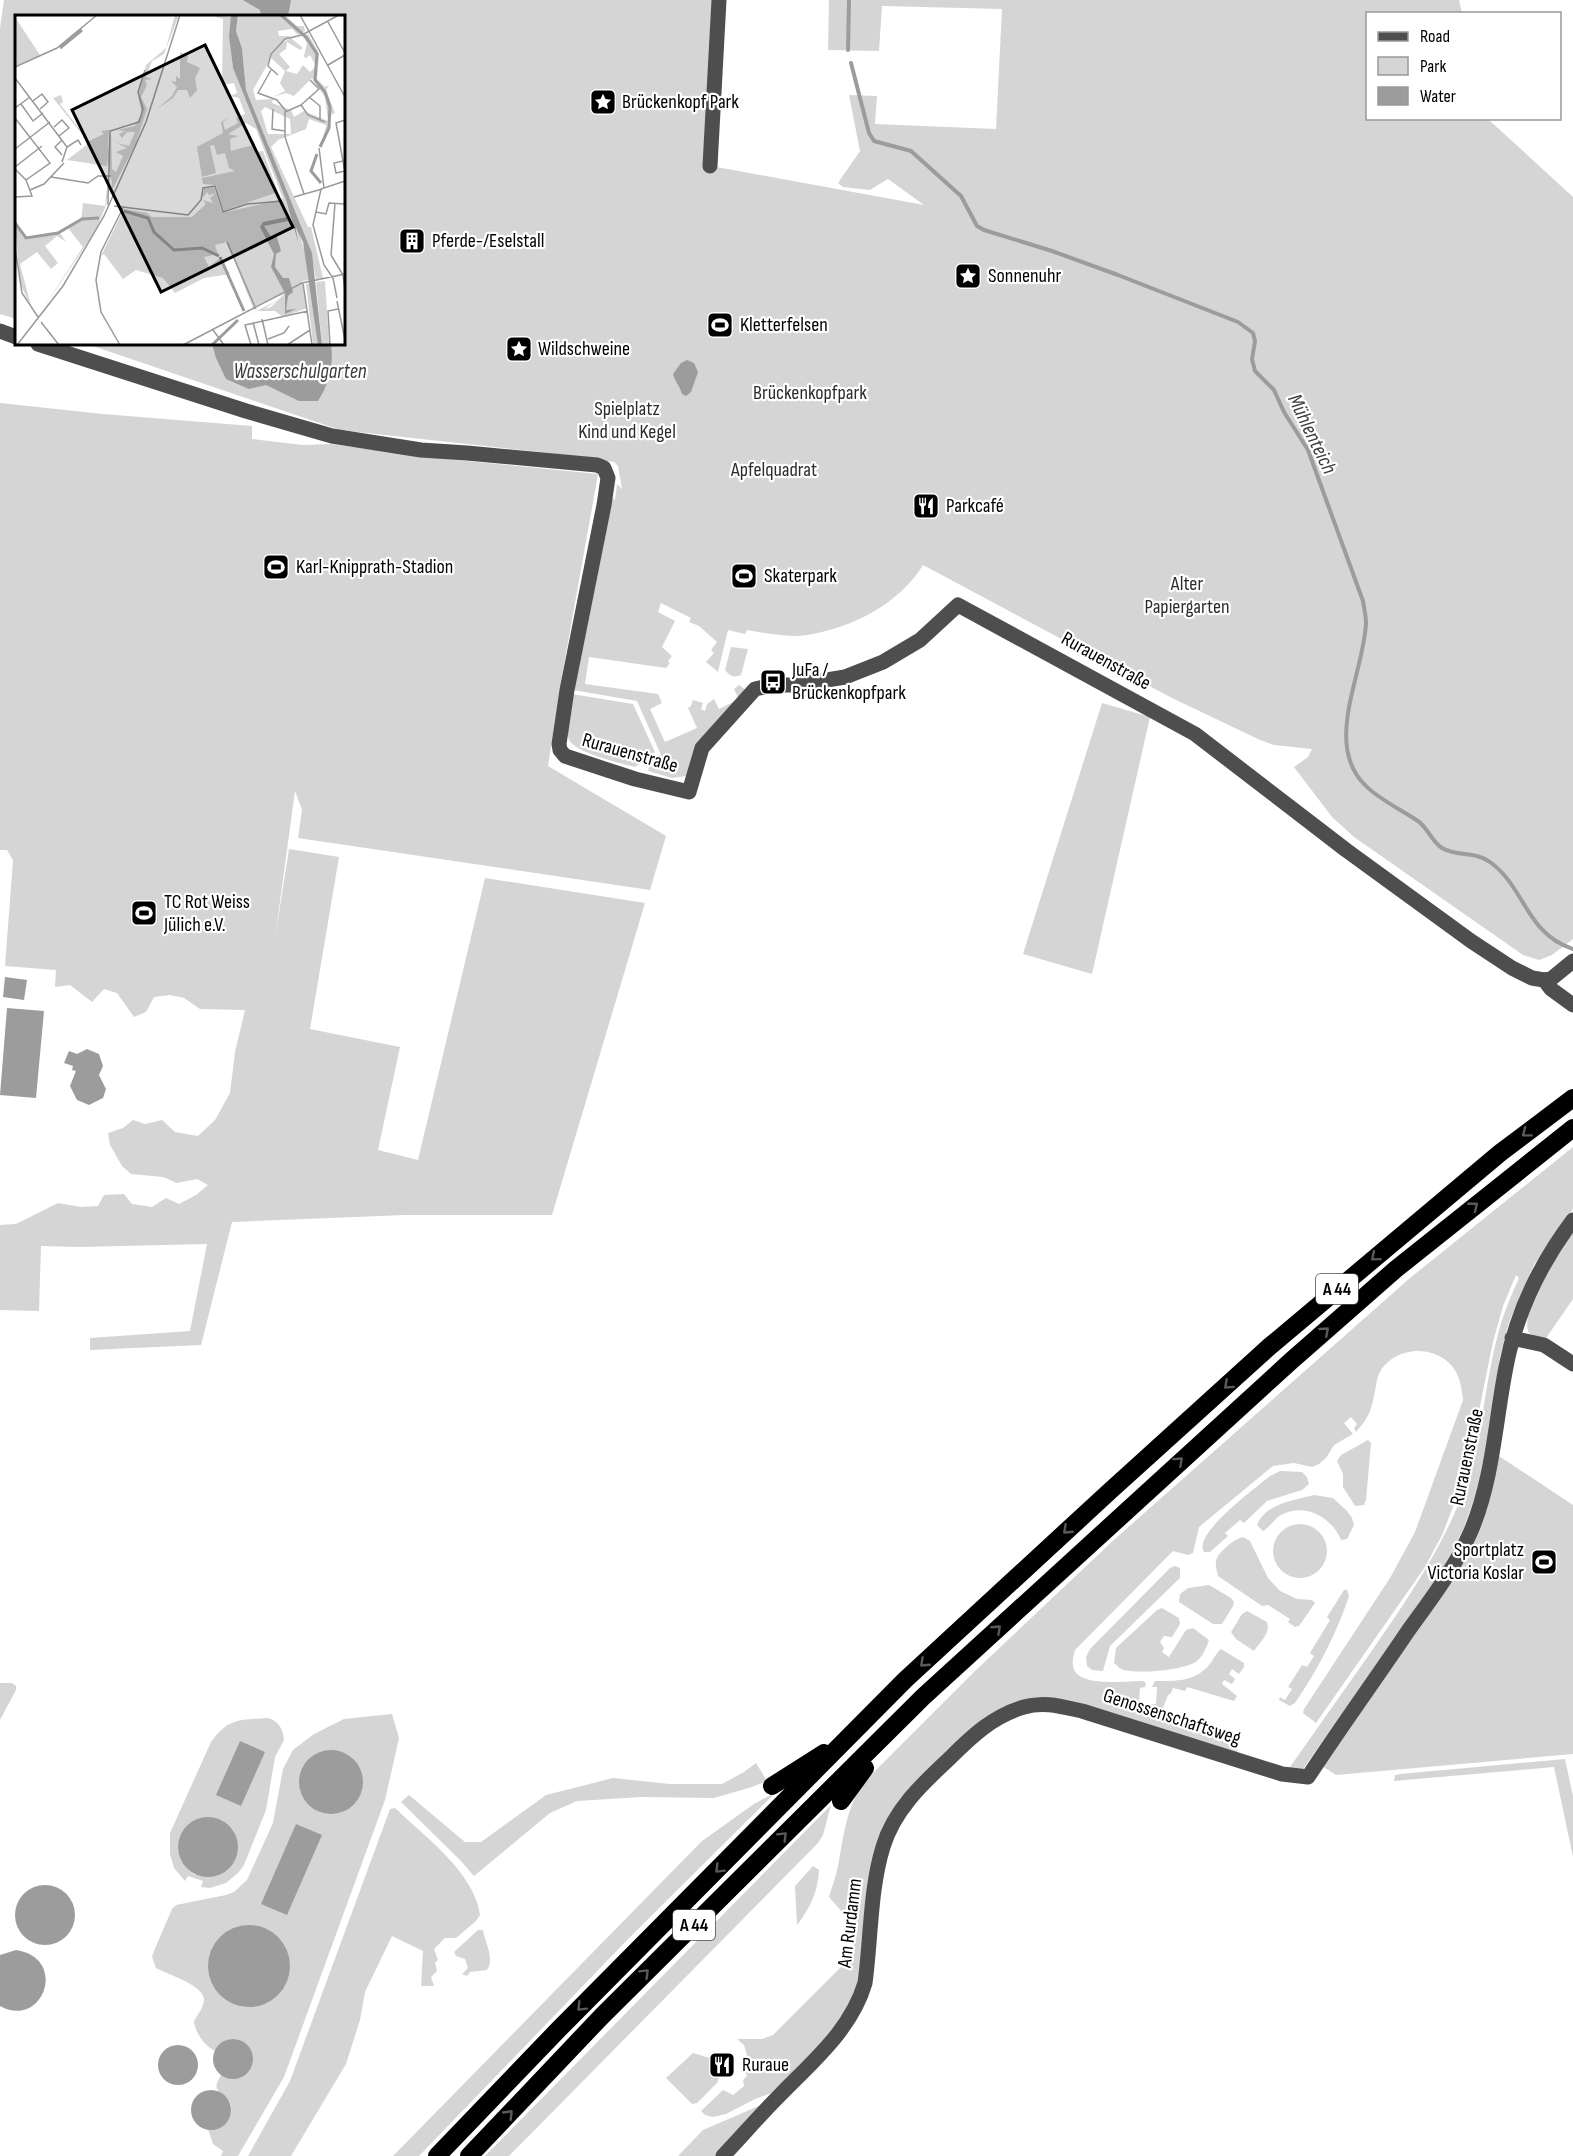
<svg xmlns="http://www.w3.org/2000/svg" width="1573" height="2156" font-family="'Sofia Sans Condensed',sans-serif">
  <rect width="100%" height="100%" fill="#fff"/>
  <path fill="#d5d5d5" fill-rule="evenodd" d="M4 0H714L706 165 924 205 888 179 870 190 843 187 838 183 860 151 849 95 877 96 875 124 996 129 1002 9 882 6 879 51 828 50 829 0H1459L1462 13 1368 14V118L1488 119 1573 197V939L1552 955 1539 960 1523 955 1354 837 1332 817 1294 767 1308 757 1312 749 1274 745 1260 740 1172 698 923 565C899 604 852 628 807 635 787 638 766 633 747 630L745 634 728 630 718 672 706 662 714 653 711 650 717 642 699 626 689 622 691 618 661 603 658 612 675 621 662 647 672 656 668 661 670 663 666 668 589 657 585 684 658 694 662 703 650 709 665 742 697 728 688 708 691 706 693 700 703 703 701 709 705 711 707 704 714 699 719 709 739 699 734 689 739 685 746 690 687 776 672 778 648 771 650 762 661 755 637 701 573 690 612 497 615 500 617 484 622 489 618 466 614 462 586 459 585 457 340 430 87 344H344V16H16V319L0 314V28Z
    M0 403 103 414 252 426V439L303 445 331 444 426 457 598 474 560 687 548 766 666 836 650 890 298 838 302 810 295 791 275 938 289 849 339 857 310 1029 400 1047 378 1150 418 1160 485 878 645 903 552 1215H405L232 1222 201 1345 90 1350V1338L190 1331 207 1244 79 1247 41 1246 39 1311 0 1310V1225L16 1224 58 1203 81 1207 98 1206 104 1195 124 1194 132 1204 152 1207 166 1198 179 1204 196 1195 208 1185 197 1179 177 1183 163 1177 131 1174 122 1166 110 1145 108 1133 123 1128 133 1120 145 1124 162 1120 175 1132 198 1136 215 1120 230 1093 235 1052 245 1010 200 1009 184 998 170 995 154 997 146 1012 134 1017 117 993 104 989 92 1002 70 985 55 987 56 970 5 966 13 860 7 850H0Z
    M731 647 748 649 741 675C733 678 730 676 725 670Z
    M572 694 633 704 655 752 635 767C620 763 570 752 568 737 566 726 571 706 572 694Z
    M1102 703 1150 717 1092 974 1023 954Z
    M1573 1147V1209L1534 1265 1509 1322 1500 1356 1485 1458 1478 1488 1463 1530 1442 1570 1303 1769 1294 1771H1285L1287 1767H1290C1317 1729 1344 1690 1371 1652 1407 1600 1442 1549 1464 1490 1482 1441 1484 1388 1497 1338 1502 1317 1510 1298 1519 1278L1516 1275 1503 1306 1493 1342 1467 1470 1443 1533 1425 1567 1316 1723 1303 1713 1304 1709 1390 1578 1415 1532 1463 1400C1461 1380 1457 1364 1437 1355 1415 1345 1387 1354 1378 1376 1376 1382 1376 1389 1374 1395 1372 1410 1367 1420 1356 1432L1354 1428 1357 1424 1351 1417 1344 1423 1353 1434 1334 1445 1326 1458 1319 1464 1312 1467 1294 1463 1273 1466 1199 1527 1193 1553 1188 1555 1173 1551 1075 1650C1074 1654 1072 1660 1073 1665 1074 1688 1126 1681 1143 1681L1146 1683 1145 1687 1140 1688 1139 1703 1143 1705 1156 1704 1157 1687H1152L1155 1681C1175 1681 1195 1682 1209 1665 1214 1659 1216 1653 1221 1649L1244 1663V1667L1239 1674 1232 1669 1229 1674 1235 1679 1232 1684 1224 1680 1222 1684 1237 1696 1234 1701 1187 1687 1185 1691 1173 1688 1171 1693 1168 1695 1163 1708 1170 1712 1171 1720 1182 1726C1194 1719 1227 1734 1239 1741L1237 1752 1084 1706 1043 1697H1032L1021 1702 892 1818 865 1967 850 2013 774 2092 755 2099 726 2114 713 2117 705 2115 701 2111 723 2090 733 2095 744 2086 743 2080 747 2076 741 2061 747 2055 744 2045 737 2039H762L773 2035 854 1954C856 1928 846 1916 829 1897 832 1887 836 1876 838 1866 844 1835 846 1808 864 1782L976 1670 1116 1538 1410 1278Z
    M1573 1232V1299L1544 1341 1529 1333C1518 1309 1560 1253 1573 1232Z
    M1368 1440 1371 1443 1366 1500 1364 1505 1355 1506 1343 1487V1474L1337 1461 1341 1455Z
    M1499 1456 1573 1505V1754L1336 1775 1322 1766 1457 1570Z
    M1280 1471 1302 1472 1307 1477 1309 1484 1302 1490 1267 1501 1244 1523 1240 1520 1225 1533 1228 1536 1210 1552H1204C1192 1534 1256 1488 1270 1476Z
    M1314 1495 1333 1498 1347 1511 1352 1518 1354 1525 1347 1539 1341 1540C1332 1517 1304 1502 1281 1515 1274 1519 1270 1527 1263 1531L1257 1525C1265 1504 1294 1500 1314 1495Z
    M1273 1551a27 27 0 1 1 54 0a27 27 0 1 1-54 0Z
    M1243 1537 1250 1541 1268 1578 1280 1591 1297 1599 1312 1600 1315 1603 1299 1626 1295 1627 1288 1622 1290 1619 1268 1605 1262 1606 1218 1576C1217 1571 1215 1566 1216 1561 1218 1552 1234 1539 1243 1537Z
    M1175 1566 1180 1568V1578L1110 1646 1103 1671 1092 1670 1087 1666 1086 1657 1090 1649 1170 1568Z
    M1209 1585 1231 1598 1234 1602 1233 1606 1222 1624H1213L1179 1602 1180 1594 1188 1588Z
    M1344 1590H1347L1349 1596C1336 1635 1318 1669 1295 1703L1290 1706 1279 1700 1280 1697 1285 1700 1292 1689 1288 1687 1302 1665 1307 1667 1314 1656 1310 1653 1330 1620 1327 1617Z
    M1162 1608 1179 1618 1180 1624 1172 1637 1164 1636 1160 1642 1164 1648 1162 1652 1169 1657 1186 1630 1193 1628 1209 1640C1207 1647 1202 1657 1197 1661 1186 1670 1135 1675 1121 1669 1119 1668 1117 1665 1114 1663L1116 1648 1157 1610Z
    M1247 1611 1267 1622C1271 1633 1260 1642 1254 1651L1236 1639 1231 1632 1242 1614Z
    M0 1683H12L16 1686V1690L0 1720Z
    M392 1714 399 1738 385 1800 284 2077 238 2156H221L223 2151 213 2144 208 2129C223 2129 238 2114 228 2099 225 2095 219 2093 217 2089 215 2085 219 2079 221 2075L231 2079 242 2077 218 2047 215 2051C205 2046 195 2033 194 2021 198 2014 204 2007 204 1999 203 1985 167 1974 156 1968L152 1957 154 1951 172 1909 176 1905 226 1895 234 1892 247 1880 273 1823 283 1769 293 1750 314 1734 344 1719Z
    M268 1718C279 1721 283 1729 284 1740L275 1757 266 1810 244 1865 238 1873 226 1883 210 1888 201 1887 203 1881 188 1876 185 1881 174 1868 170 1854V1833L211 1742C228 1718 240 1720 268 1718ZM209 1817 223 1821 234 1831 195 1875C181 1866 175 1853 180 1836Z
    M1565 1759 1573 1796V1857L1554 1767 1394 1781 1395 1775 1400 1774Z
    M756 1763 767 1781 752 1787 714 1798 642 1797 577 1801 550 1813 474 1876 460 1860 401 1802 409 1795 465 1842H481L546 1795 613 1778 670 1784H722L744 1772Z
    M776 1792 630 1937 419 2156H393L702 1841 754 1804Z
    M831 1805 823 1835 818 1843 509 2156H485Z
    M395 1808C424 1836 475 1873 480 1915L476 1921 456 1938H445L434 1949 438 1960 435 1963 437 1971 431 1977 434 1986H421L423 1951 392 1936 365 1992 360 2020 346 2064 291 2156H248L290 2081 390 1809Z
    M813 1866 819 1870C818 1891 810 1909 797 1925L795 1886Z
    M478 1930H483C485 1943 495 1958 487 1970L470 1972 467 1976 462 1974 468 1968 465 1959 456 1956 454 1952Z
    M693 2053 713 2059 709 2063 711 2073 720 2075 717 2083 697 2103 692 2104 666 2078Z
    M761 2105 719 2156H678L703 2130Z"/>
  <path fill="#9c9c9c" d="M243 0H291L288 16H261L260 10Z
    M212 344H331C334 363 329 384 318 401H299L266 385 249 389 226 379 216 358Z
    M687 360 694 363 698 372 691 392 686 396 682 394C680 386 675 382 673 374L681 363Z
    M5 977 27 980 24 1000 3 997Z
    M7 1008 44 1011 36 1098 0 1095Z
    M87 1049 99 1054 103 1066 99 1075 106 1089 103 1098 89 1105 77 1100 70 1086 76 1071 72 1070 73 1066 64 1063 69 1051 77 1054Z
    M240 1741 265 1752 241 1806 216 1795Z
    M299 1782a32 32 0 1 1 64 0a32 32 0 1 1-64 0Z
    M178 1847a30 30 0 1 1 60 0a30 30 0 1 1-60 0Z
    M296 1824 322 1835 287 1915 261 1904Z
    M15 1915a30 30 0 1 1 60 0a30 30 0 1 1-60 0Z
    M208 1966a41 41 0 1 1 82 0a41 41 0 1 1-82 0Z
    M16 1950C69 1958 43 2030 0 2006V1955Z
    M213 2059a20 20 0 1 1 40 0a20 20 0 1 1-40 0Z
    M158 2065a20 20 0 1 1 40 0a20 20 0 1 1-40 0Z
    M191 2110a20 20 0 1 1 40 0a20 20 0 1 1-40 0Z"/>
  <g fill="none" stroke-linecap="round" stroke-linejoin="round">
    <path stroke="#9c9c9c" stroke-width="4" d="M848 50 849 0
      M851 63 869 133 874 141 911 151 961 196 977 226 984 230 1052 251 1118 275 1238 322 1253 333 1255 341 1252 359 1255 371 1274 390 1284 412 1308 450 1363 601C1364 608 1366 616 1366 623 1364 673 1323 744 1365 785 1378 799 1402 810 1418 821 1428 828 1432 842 1442 848 1457 857 1475 851 1490 862 1525 887 1526 934 1573 949"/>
    <path stroke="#4e4e4e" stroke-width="15" d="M710 166 719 0
      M0 331 16 337
      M38 344 246 411 332 436 421 450 467 453 597 465 604 468 608 478 604 505 567 690 559 744 560 750 565 756 635 779 689 792 702 748 755 689 773 685H797L845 677 883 662 920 640 958 605 1195 734 1346 850 1471 941 1512 968 1532 978 1544 980 1551 979 1573 961
      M1544 980 1551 989 1573 1005
      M1512 1338 1544 1345 1573 1364
      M723 2156C742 2136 760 2115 780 2095 813 2061 851 2030 865 1983 871 1939 870 1889 883 1847 894 1810 922 1784 950 1758 972 1736 993 1716 1024 1707 1044 1701 1063 1707 1082 1711L1282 1774 1308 1777C1340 1728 1375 1680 1408 1631 1431 1599 1455 1568 1471 1531 1493 1479 1495 1423 1506 1367 1516 1314 1540 1264 1573 1220"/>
    <path stroke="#000" stroke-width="18" d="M772 1786 824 1753
      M841 1801 865 1768
      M437 2156 558 2030 905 1680 1110 1491 1269 1347 1500 1153 1573 1098
      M469 2156 602 2016 923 1697 1291 1361 1396 1269 1573 1128"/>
  </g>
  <defs><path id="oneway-chevron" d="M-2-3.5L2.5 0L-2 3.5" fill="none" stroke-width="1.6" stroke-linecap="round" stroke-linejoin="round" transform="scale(1.5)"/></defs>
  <g stroke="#595959">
    <use href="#oneway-chevron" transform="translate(1526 1133) rotate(143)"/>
    <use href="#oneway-chevron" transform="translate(1474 1206) rotate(-39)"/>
    <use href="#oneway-chevron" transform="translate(1375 1257) rotate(140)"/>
    <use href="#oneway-chevron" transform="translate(1325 1331) rotate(-41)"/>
    <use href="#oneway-chevron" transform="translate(1228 1385) rotate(138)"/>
    <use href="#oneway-chevron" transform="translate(1179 1461) rotate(-42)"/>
    <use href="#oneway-chevron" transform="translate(1067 1530) rotate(137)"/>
    <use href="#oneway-chevron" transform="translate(997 1629) rotate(-43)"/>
    <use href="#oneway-chevron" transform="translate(924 1663) rotate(137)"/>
    <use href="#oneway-chevron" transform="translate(783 1836) rotate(-45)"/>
    <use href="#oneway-chevron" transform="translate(719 1869) rotate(135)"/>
    <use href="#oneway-chevron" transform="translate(645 1973) rotate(-45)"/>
    <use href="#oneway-chevron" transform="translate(581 2007) rotate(135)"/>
    <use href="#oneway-chevron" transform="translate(509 2114) rotate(-46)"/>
  </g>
  <defs>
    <symbol id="sight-square" viewBox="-11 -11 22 22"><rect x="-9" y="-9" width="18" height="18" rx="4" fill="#000" stroke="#fff"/><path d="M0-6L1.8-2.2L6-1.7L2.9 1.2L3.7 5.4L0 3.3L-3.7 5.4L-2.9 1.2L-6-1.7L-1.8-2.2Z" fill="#fff"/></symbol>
    <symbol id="building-square" viewBox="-11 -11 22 22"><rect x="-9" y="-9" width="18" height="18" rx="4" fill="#000" stroke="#fff"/><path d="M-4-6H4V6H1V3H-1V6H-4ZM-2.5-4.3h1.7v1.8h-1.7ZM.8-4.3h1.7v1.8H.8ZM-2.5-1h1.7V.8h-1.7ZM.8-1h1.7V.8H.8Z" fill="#fff"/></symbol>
    <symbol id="stadium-square" viewBox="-11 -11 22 22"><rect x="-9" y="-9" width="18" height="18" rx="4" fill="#000" stroke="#fff"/><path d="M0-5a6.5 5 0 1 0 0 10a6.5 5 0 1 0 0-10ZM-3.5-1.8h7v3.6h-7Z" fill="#fff"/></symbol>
    <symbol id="restaurant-square" viewBox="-11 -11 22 22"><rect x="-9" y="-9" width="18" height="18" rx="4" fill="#000" stroke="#fff"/><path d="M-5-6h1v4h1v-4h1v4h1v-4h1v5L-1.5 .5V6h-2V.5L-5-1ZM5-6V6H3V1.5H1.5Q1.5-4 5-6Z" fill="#fff"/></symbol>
    <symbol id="bus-square" viewBox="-11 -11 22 22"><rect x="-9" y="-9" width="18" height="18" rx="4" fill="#000" stroke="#fff"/><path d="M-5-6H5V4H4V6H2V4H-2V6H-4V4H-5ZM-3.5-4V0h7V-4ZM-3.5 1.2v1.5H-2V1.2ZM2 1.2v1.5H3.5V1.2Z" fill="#fff"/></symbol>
  </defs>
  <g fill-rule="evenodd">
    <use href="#sight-square" x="588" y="87" width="30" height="30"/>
    <use href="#building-square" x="397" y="226" width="30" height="30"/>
    <use href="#sight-square" x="953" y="261" width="30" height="30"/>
    <use href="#stadium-square" x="705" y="310" width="30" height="30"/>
    <use href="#sight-square" x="504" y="334" width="30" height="30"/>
    <use href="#restaurant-square" x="911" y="491" width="30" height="30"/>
    <use href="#stadium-square" x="261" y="552" width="30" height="30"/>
    <use href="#stadium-square" x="729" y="561" width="30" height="30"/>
    <use href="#bus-square" x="758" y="667" width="30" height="30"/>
    <use href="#stadium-square" x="129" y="898" width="30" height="30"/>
    <use href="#stadium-square" x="1529" y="1547" width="30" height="30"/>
    <use href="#restaurant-square" x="707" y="2050" width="30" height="30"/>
  </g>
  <g text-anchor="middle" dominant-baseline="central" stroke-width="4.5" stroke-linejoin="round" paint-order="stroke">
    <g fill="#fff" stroke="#4c4c4c" stroke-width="1.5">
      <rect x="1316" y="1274" width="42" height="30" rx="4.5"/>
      <rect x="673" y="1910" width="42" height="30" rx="4.5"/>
    </g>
    <g font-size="18" font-weight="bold" fill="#000">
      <text x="1337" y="1289">A 44</text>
      <text x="694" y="1925">A 44</text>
    </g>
    <g font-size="20" fill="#000" stroke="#fff" text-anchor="start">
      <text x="622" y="102">Brückenkopf Park</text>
      <text x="432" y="241">Pferde-/Eselstall</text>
      <text x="988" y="276">Sonnenuhr</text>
      <text x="740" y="325">Kletterfelsen</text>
      <text x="538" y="349">Wildschweine</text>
      <text x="946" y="506">Parkcafé</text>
      <text x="296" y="567">Karl-Knipprath-Stadion</text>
      <text x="764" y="576">Skaterpark</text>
      <text x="792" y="670">JuFa /<tspan x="792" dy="23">Brückenkopfpark</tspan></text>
      <text x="164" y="902">TC Rot Weiss<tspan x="164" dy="23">Jülich e.V.</tspan></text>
      <text x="1524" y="1550" text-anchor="end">Sportplatz<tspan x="1524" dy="23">Victoria Koslar</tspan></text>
      <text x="742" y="2065">Ruraue</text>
    </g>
    <g font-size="20" fill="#2c2c2c" stroke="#fff">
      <text x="810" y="393">Brückenkopfpark</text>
      <text x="627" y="409">Spielplatz<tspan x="627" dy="23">Kind und Kegel</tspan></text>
      <text x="774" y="470">Apfelquadrat</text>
      <text x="1187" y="584">Alter<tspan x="1187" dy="23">Papiergarten</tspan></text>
    </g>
    <g font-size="20" fill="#000" stroke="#fff">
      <text transform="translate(1106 661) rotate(29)">Rurauenstraße</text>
      <text transform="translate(630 753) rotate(16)">Rurauenstraße</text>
      <text transform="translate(1467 1457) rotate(-78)">Rurauenstraße</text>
      <text transform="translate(1172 1717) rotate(18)">Genossenschaftsweg</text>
      <text transform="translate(850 1923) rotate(-83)">Am Rurdamm</text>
    </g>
    <g font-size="21" font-style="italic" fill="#3d3d3d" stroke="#fff">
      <text x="300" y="371">Wasserschulgarten</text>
      <text transform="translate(1312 434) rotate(64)">Mühlenteich</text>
    </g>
  </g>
  <g transform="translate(15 15)">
    <rect width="330" height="330" fill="#fff"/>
    <path d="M160 0H164L149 39 137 46 131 62 137 64 130 65 132 70 126 82 132 94 121 128 95 179 97 168 92 143 96 116 97 154 101 157 108 141 101 137 112 133 102 128 114 131 120 117H112L107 123 104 119 110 116 102 115 120 111 123 109 119 111 127 99 123 81 131 50 151 33ZM196 0 218 2 214 22 218 53 271 185 281 220 283 213 293 249 296 265 287 266 292 293 268 302 260 296H242L220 307 263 285 249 294 256 292 269 279 238 293 212 227 200 230 203 239 189 242 194 252 206 242 215 259 189 263 160 278 148 263 121 255 108 264 89 239 86 241 109 194 132 198 137 202H177L191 189 188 185 198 188 195 183 201 178 194 180 192 177 187 184 189 174 199 172 207 198 268 184 241 114 231 108 213 119 223 121 215 124 216 136 238 130 241 137 248 136 263 177 208 196 201 170 188 169 187 163 220 156 214 153 210 138 202 140 199 130 195 131 201 158 187 162 182 132 208 118 206 107 215 102 208 107 210 115 223 108 221 103 230 99 224 83 215 81 222 78 219 68 207 70 208 4ZM223 0H269L282 11H289L290 16 283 20 277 14 263 16 264 21H275L267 28 276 23 288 33 285 35 272 27 271 34 264 39 275 52 271 56 282 59 288 50 295 57 301 51 295 40 291 43H290L289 41 292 28 288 22 293 19 304 38 302 64 310 72 314 70 311 75 320 98 315 100V112L305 133 312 108 311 110 294 104 291 114 263 125 256 132 293 212H296L308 263 301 264 295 233 231 75 227 33 221 16ZM256 43 270 56 265 68 270 76 258 82 271 78 279 81 297 63 310 82 313 106 289 96 279 102 276 95 257 88 258 84 241 85 238 75ZM250 92 275 104 276 119H253L246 96ZM0 2 25 40 0 51ZM165 37 173 41 172 47 185 53 180 63 182 75 175 83 172 75H163L158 83 142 94 157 81 162 72 156 66 161 67V61L165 64ZM46 80 48 87 45 89 74 126 89 119 86 116 94 115 92 151 52 145 74 128 38 83ZM93 162 94 177 91 190 81 215 23 301 68 232 53 213 66 206 68 188 90 191ZM0 208 8 222 45 218 51 227 42 221 30 231 43 248 36 254 22 237 5 249 16 291 5 269ZM310 266 312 296 314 330H307L301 267ZM296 268 298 290 303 330H298L291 269Z" fill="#d5d5d5" fill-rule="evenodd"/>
    <path d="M216 0H223L221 16 227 33 231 75 297 238 307 330H303L288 227 281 213 283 227 271 185 218 53 214 22ZM272 202 273 206 249 211 256 222H262L266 236 261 239 260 252 268 263H274L278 277 273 281 271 295 281 294 270 299V278L256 252 259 239 245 212 248 207Z" fill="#9c9c9c"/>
    <path fill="none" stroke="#9c9c9c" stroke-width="3" d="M266 0 291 22 302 39 300 65 310 77 315 92 314 113 305 132M45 33 67 15M302 139 296 156 306 168M109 196 133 203 139 217 159 235 187 233 204 241M0 208 11 223 43 218 67 204 84 203M205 242 229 296M197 330 223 305"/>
    <path fill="none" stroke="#999" stroke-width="1.5" d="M285 0 330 82M313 7 330 38M313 50 330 40M0 52 42 33 82 0M256 55 243 78 262 85 271 96M263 60 253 51 256 39 270 24 287 20 324 0M0 63 52 132M294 82 305 91V105M18 86 27 79 33 87 25 94M6 89 18 106 28 98M286 90 304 74 295 65M0 93 15 82M258 94 257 114 270 116M0 103 35 148 11 165M39 112 47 105 54 113 44 121M304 133 309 173M0 134 35 107M47 140 40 132 47 125M328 146 330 156 321 158 319 148 328 146 321 108 330 105M47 147 52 132 63 125 66 130M0 152 27 131M0 154 11 165 17 181 0 182M36 162 73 168 83 161H96M15 175 29 169 49 148M289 179 270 122V97L286 90 293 100 310 107M279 182 307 174M93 190 95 116 124 107 128 94 123 77 130 55M99 191 173 200 186 185 188 173 200 171 208 197 232 189 267 186M301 197 311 199 314 188 330 189M212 227 241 294M0 232 7 278 23 302M316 240 320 188M316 240 328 260 330 275M318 263 322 283M318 263 309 250 298 210 306 174 330 166M288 268 297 330M322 286 330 325M247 304 253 330M26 307 44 330M238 307 244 330M198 315 209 330M253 324 269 318 274 311M2 330 48 271 89 201 131 107 165 0M105 330 86 297 81 265 86 237 108 193M168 330 287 268 330 259M236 330 230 310 293 296M272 330 295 315M315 330 313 296 323 294"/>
    <path fill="#000" fill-opacity="0.15" stroke="#000" stroke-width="3" d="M190 30 278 212 146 277 57 95Z"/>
    <rect width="330" height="330" fill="none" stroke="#000" stroke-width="3"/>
  </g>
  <rect x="1366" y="12" width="195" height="108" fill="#ffffff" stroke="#999999" stroke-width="1.5"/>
  <rect x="1378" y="32" width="30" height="9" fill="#4e4e4e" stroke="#999999" stroke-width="1.5"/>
  <text x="1420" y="42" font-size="18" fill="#000000">Road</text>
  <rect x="1378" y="57" width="30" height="18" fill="#d5d5d5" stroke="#999999" stroke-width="1.5"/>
  <text x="1420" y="72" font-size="18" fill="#000000">Park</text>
  <rect x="1378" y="87" width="30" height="18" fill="#9c9c9c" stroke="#999999" stroke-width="1.5"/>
  <text x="1420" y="102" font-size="18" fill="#000000">Water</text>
</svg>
